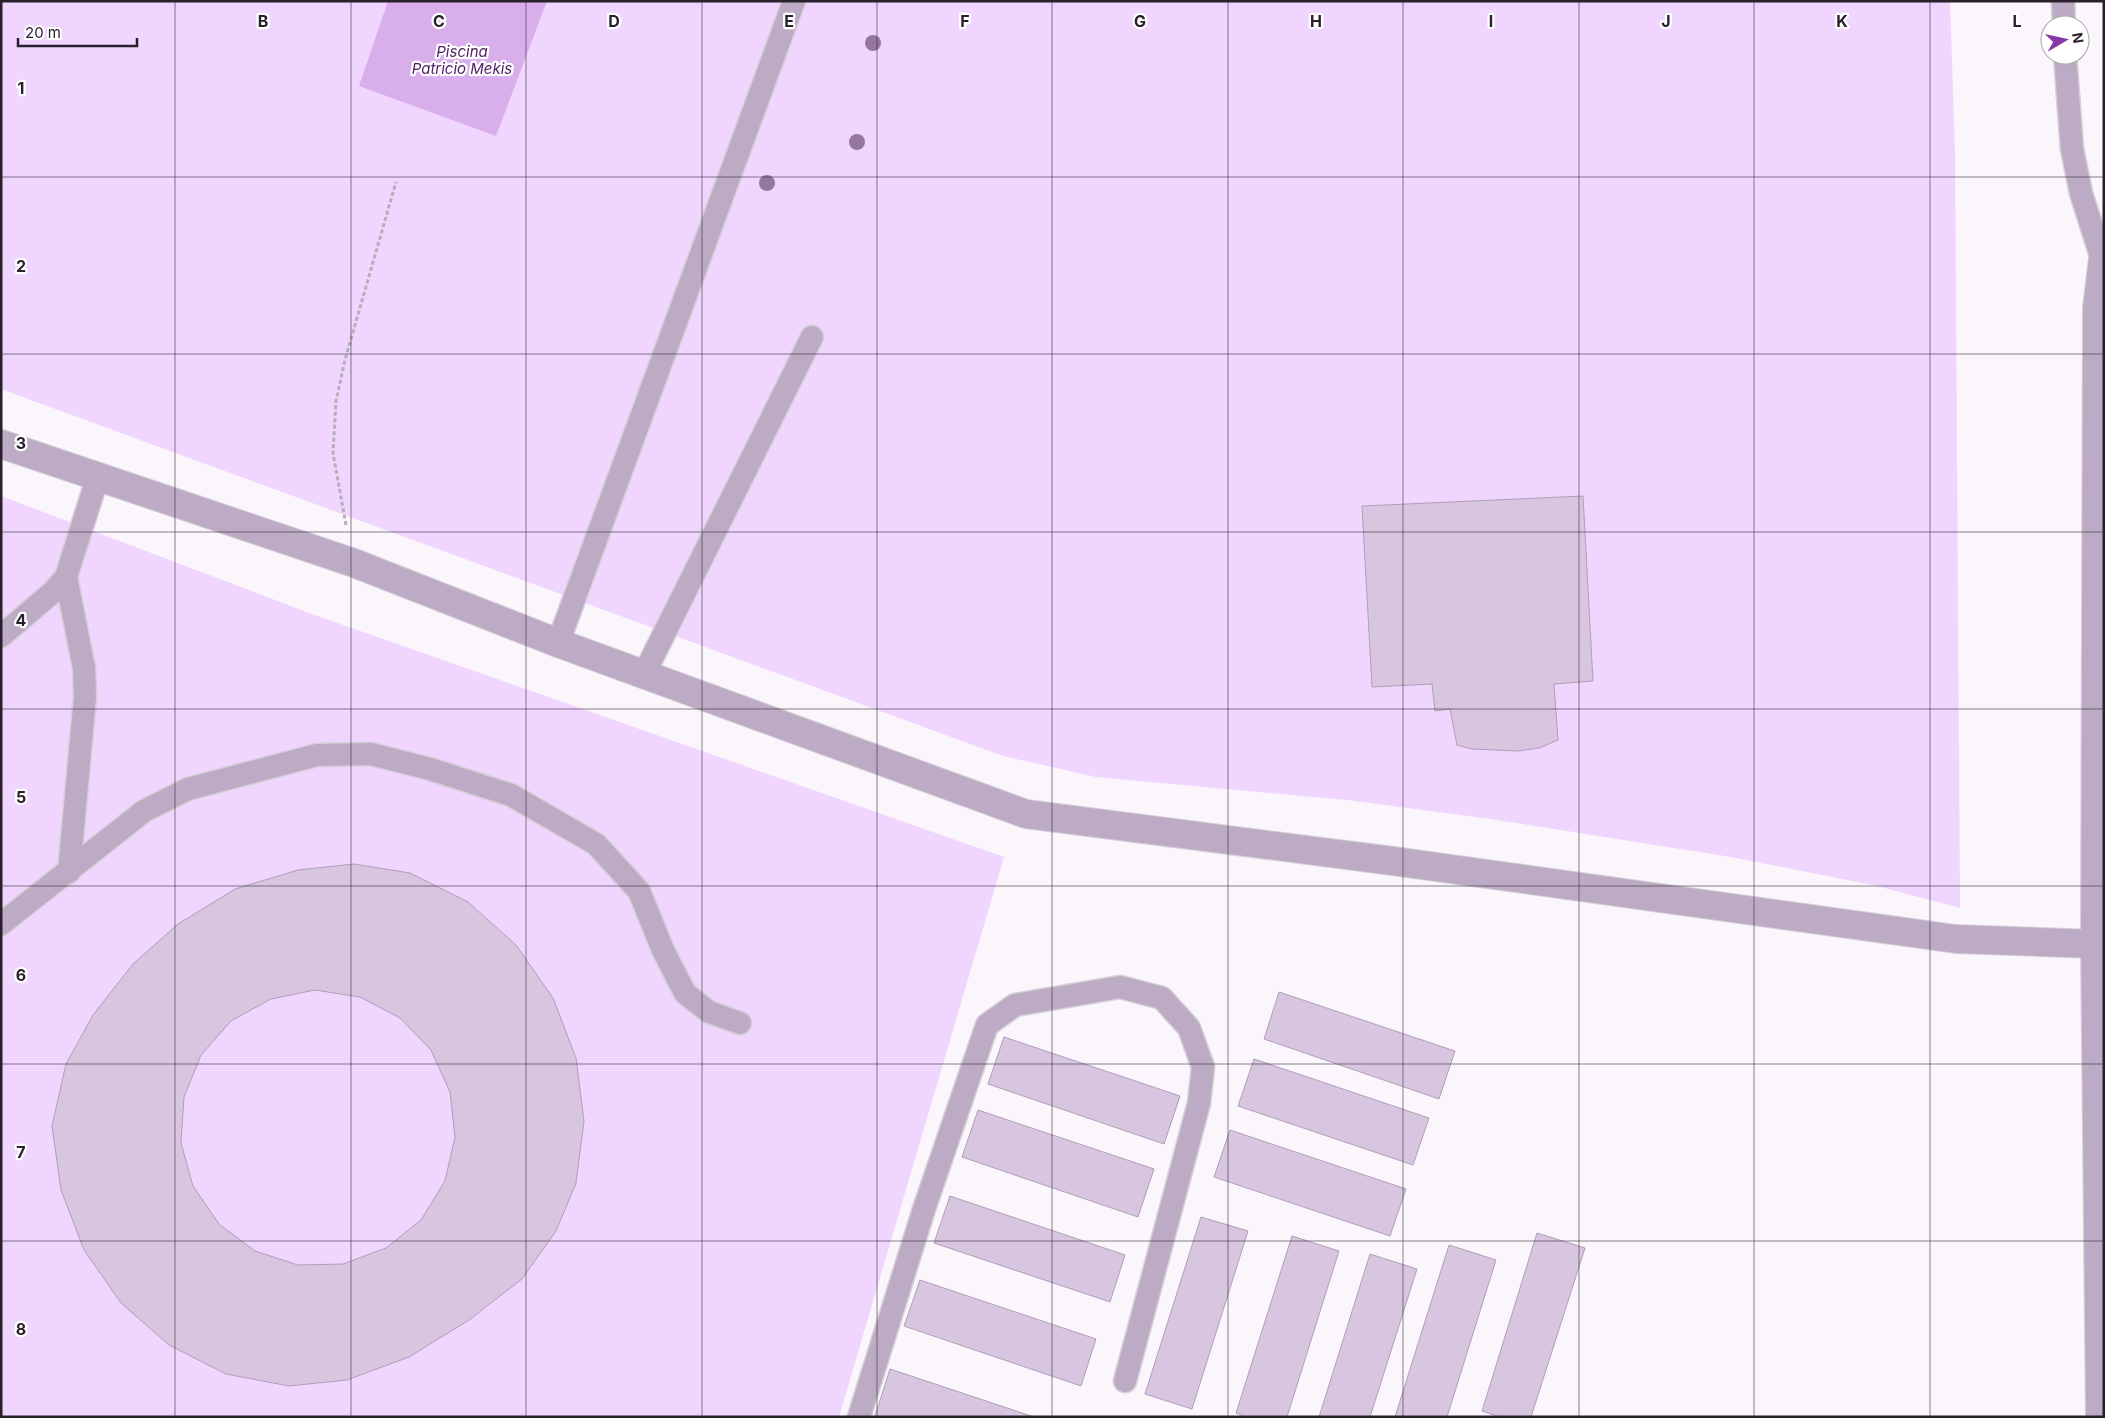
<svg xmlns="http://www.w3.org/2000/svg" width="2105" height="1418" font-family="Inter,sans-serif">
  <rect width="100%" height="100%" fill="#faf6fb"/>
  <path fill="#f0d5fe" d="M1 1H1950L1955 152 1960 908 1877 886 1731 857 1491 819 1347 800 1096 777 1003 756 1 389Z
    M1 496 309 613 1004 857 839 1417H1Z"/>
  <path fill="#d8afeb" d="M388 1H547L496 136 359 86Z"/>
  <path fill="#d8c6e1" stroke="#b09eb8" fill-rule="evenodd" d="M1583 496 1593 681 1554 684 1558 740 1539 748 1518 751 1472 749 1457 745 1450 709 1435 711 1432 684 1372 687 1362 506Z
    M354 864 410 873 468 902 516 945 553 998 576 1058 584 1121 576 1183 556 1231 522 1279 469 1320 409 1357 347 1380 289 1386 226 1374 169 1345 121 1303 84 1250 61 1190 52 1126 66 1064 93 1015 133 964 178 924 235 889 298 870ZM315 990 360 997 400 1018 431 1050 450 1092 455 1137 445 1181 421 1220 386 1248 343 1264 298 1265 255 1251 219 1224 193 1186 181 1143 184 1097 201 1055 231 1021 271 999Z
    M1279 992 1455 1051 1439 1099 1264 1039Z
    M1004 1037 1180 1096 1164 1144 988 1084Z
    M1254 1059 1429 1118 1413 1165 1238 1106Z
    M978 1110 1154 1169 1138 1217 962 1157Z
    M1230 1130 1406 1189 1390 1236 1214 1177Z
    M950 1196 1125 1255 1110 1302 934 1243Z
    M1201 1217 1248 1231 1192 1409 1145 1394Z
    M1537 1233 1585 1248 1531 1417H1500L1482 1411Z
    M1292 1236 1339 1251 1287 1417H1247L1236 1413Z
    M1449 1245 1496 1260 1447 1417H1395Z
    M1370 1254 1417 1269 1370 1417H1319Z
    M920 1280 1096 1339 1081 1386 904 1326Z
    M890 1369 1034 1417H878L875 1416Z"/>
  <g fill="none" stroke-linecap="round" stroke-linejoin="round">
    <defs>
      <path id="service" d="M2063 1 2064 25
        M2065 55 2072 149 2081 193 2102 259
        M66 577 84 668 85 697 69 872
        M1 636 53 592 66 577 98 476
        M558 643 794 1
        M644 674 812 337
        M1 924 144 811 188 789 317 755 371 754 430 769 511 795 596 844 639 891 663 950 685 993 709 1012 740 1023
        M859 1417 924 1209 987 1025 1015 1005 1120 987 1162 998 1189 1028 1203 1067 1199 1103 1125 1381"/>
      <path id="minor" d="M1 444 354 563 558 643 1026 814 1393 861 1956 939 2095 944"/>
      <path id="tertiary" d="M2100 1417 2095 944 2097 308 2104 250"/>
    </defs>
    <use href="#service" stroke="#d4d0d6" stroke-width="25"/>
    <use href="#minor" stroke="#d4d0d6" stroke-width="30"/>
    <use href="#tertiary" stroke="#d4d0d6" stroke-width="30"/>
    <path stroke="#b5b0b6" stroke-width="3" stroke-dasharray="4 2.5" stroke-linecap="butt" d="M346 525 333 453 336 401 345 360 396 182"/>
    <use href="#service" stroke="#bdabc6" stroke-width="22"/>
    <use href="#minor" stroke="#bdabc6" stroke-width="28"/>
    <use href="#tertiary" stroke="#bdabc6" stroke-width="28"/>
  </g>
  <g fill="#9476a0">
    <circle cx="873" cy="43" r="8"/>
    <circle cx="857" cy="142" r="8"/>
    <circle cx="767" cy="183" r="8"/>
  </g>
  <path fill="none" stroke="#28212b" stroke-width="1" stroke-opacity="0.55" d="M175 1V1417M351 1V1417M526 1V1417M702 1V1417M877 1V1417M1052 1V1417M1228 1V1417M1403 1V1417M1579 1V1417M1754 1V1417M1930 1V1417M1 177H2104M1 354H2104M1 532H2104M1 709H2104M1 886H2104M1 1064H2104M1 1241H2104"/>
  <g text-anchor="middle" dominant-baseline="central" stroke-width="4.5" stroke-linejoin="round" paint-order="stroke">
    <g font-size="15" font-style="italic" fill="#4f1d63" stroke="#fff">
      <text x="462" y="51">Piscina<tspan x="462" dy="17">Patricio Mekis</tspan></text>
    </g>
  </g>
  <g font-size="16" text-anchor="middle" font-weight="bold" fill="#28212b" stroke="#fff" stroke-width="4.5" stroke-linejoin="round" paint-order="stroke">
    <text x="263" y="27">B</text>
    <text x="439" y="27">C</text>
    <text x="614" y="27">D</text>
    <text x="789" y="27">E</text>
    <text x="965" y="27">F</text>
    <text x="1140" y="27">G</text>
    <text x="1316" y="27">H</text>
    <text x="1491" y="27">I</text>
    <text x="1666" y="27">J</text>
    <text x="1842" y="27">K</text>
    <text x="2017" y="27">L</text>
    <text x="21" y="94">1</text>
    <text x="21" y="272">2</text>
    <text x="21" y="449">3</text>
    <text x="21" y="626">4</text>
    <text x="21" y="803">5</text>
    <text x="21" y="981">6</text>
    <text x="21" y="1158">7</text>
    <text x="21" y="1335">8</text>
  </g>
  <rect width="2105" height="1418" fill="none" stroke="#28212b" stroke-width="5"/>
  <g transform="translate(2065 40) rotate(81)"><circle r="24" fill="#ffffff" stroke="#a9a6aa"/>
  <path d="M0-4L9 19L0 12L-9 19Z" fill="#8737a7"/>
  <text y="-8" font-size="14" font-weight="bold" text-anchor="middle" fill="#28212b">N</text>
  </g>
  <path d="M18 38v8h119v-8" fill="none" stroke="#28212b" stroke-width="2.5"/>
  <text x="25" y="38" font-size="15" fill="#28212b" stroke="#ffffff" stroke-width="4" paint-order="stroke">20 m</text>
</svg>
